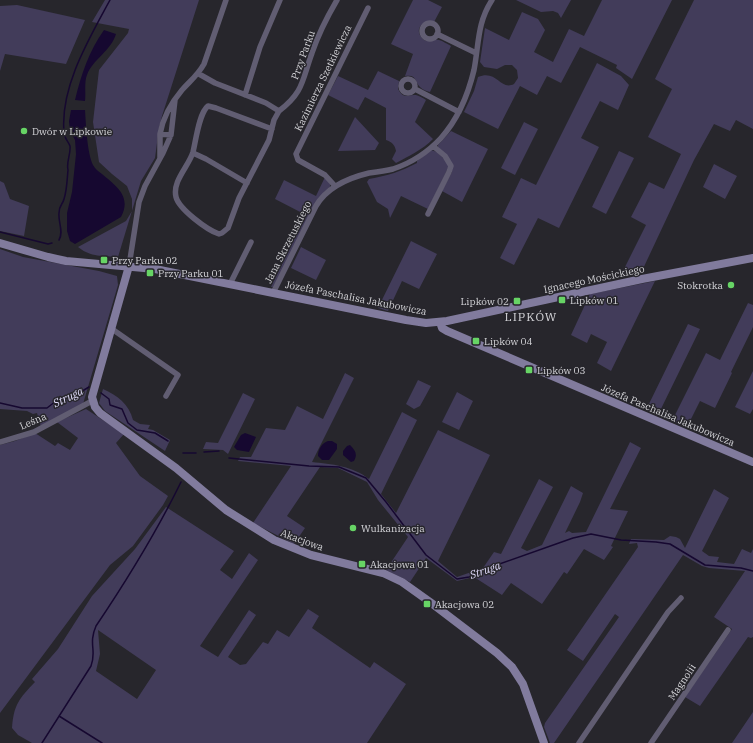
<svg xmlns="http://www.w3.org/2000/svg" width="753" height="743" font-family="'IBM Plex Serif',serif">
  <rect width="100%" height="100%" fill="#27262c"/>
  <path fill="#423c5a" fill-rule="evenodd" d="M105 0H199L162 116 159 128 155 158 141 181 118 257C103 256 90 257 78 247L126 221 132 211V199L127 186 112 174 99 162 93 122 99 70 128 33 129 29 92 22Z
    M413 0H428L442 7 434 22C425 19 413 28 422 38 427 44 433 39 439 40 443 41 447 44 451 46L430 92C426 91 423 90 420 87 414 81 417 74 405 76L413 54 391 44Z
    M516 0H571L561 18 558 13 553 11 541 12Z
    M602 0H672L632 79 616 68 617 65 580 47 561 83 547 76 537 95 520 86 498 129 464 112 474 91 478 77C497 69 500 91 514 84L518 78 517 70 512 65H505L497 69 484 67 480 62 485 28 509 40 522 12 538 19 545 30 534 52 553 62 569 29 584 36Z
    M694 0H753V129L736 120 730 131 714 124 694 160 641 273 620 277 646 225 631 217 649 182 664 189 681 154 648 137 672 89 655 79Z
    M17 5 85 20 66 64 5 54 0 71V6Z
    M597 63 621 76 629 85 618 110 600 101 581 138 599 147 559 228 538 218 514 265 500 258 517 224 502 217 521 178 536 185Z
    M378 71 399 81 398 89C404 100 407 94 416 95 420 96 423 98 426 100L415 122 433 139C422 150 409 156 396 163L392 159 396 151C395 145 392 142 386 140V108L365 97 358 110 328 95 338 76 368 90Z
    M355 117 379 143 375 150 338 151Z
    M524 122 538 129 515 175 501 168Z
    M451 131 488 149 462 202 442 191 452 172 438 147V145Z
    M431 150C438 151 446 160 449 166L428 209 401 196 390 218 388 209 377 202 367 182 369 179C387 176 402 171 417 163V161Z
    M619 151 634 158 606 214 592 207Z
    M714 164 737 176 725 199 703 187Z
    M325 177 330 184V187L324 192 273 287H271L306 215 275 199 284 180 316 196Z
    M0 181 4 183 10 199 29 206 24 236 0 231Z
    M411 241 437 254 419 289 402 281 388 311 378 308Z
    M301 247 326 260 316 280 291 268Z
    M0 249 23 257 99 271 117 276 118 285 83 404 41 427 37 413 33 414 27 411 0 409Z
    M655 281 611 371 597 363 607 342 591 334 587 343 571 335 590 294Z
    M748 303 753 305V327L731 372 732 373 715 408 700 401 687 427 672 421 706 353 720 360Z
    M688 324 700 329 658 415 646 410Z
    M753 371V409L750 414 735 407Z
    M345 373 354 378 312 462C331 464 353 466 369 479L402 412 417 420 381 494 396 513 438 430 490 455 438 561 457 577 483 568 494 552 501 554 539 479 553 487 521 548 527 551 542 545 571 486 583 493 580 502 565 533 569 531 572 533 586 532 630 442 641 448 610 509 628 511 611 546 613 547 604 560 584 549 567 574 564 572 542 604 511 583 502 595 474 577 457 581 426 558 410 582 386 570 408 537 378 500 367 482 338 468 320 467 287 516 305 528 294 544 253 523 291 466 238 461 240 457H251L266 428 285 430 297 406 323 419Z
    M418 380 431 386 420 406 414 409 406 404Z
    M103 389C117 395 129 404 133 420L140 424 150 425 148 429 153 430 170 440 165 451 105 411 99 403Z
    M457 392 473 401 459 430 442 422Z
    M243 393 255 399 228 454 223 450 203 449 206 442 218 443Z
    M86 409 124 434 116 443 140 476 168 496 163 505 133 546 110 565 0 713V445L15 441 35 433 55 446 58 443 70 450 78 438 57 422Z
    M714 489 729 498 702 551 709 556 719 557 717 562 734 564 742 549 751 553 753 549V637L751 638 748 637 700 706 685 697 732 629 714 617 745 571 709 568 702 566 683 555 554 743H550L544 727 545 723 619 617 615 614 583 661 567 650 638 547 637 543 629 544 631 539 664 540 670 536 676 537 680 539 685 548Z
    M166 507 234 551 220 570 232 579 249 553 258 560 200 646 218 657 249 610 256 615 228 657 240 665 246 664 263 642 268 644 277 630 289 637 308 609 319 616 312 628 370 668 374 662 406 684 367 743H32L18 735 12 728C14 704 19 699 35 682L32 679 58 649 92 596 135 549ZM98 630 156 670 137 699 96 671 100 654Z
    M753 712V743H732Z"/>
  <path fill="#160830" d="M104 30 116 34C111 51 93 59 87 75 84 82 86 93 85 101L75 100C81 75 89 51 104 30Z
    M71 110H85C86 125 87 152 93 165 95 169 99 172 102 174 116 186 132 196 121 217L75 244 70 241 67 231V213L72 192 76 154 75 140 70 131 69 121Z
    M245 433 256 437 249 452 237 450 234 447 241 435Z
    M328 441H332L337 444V449L329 460H322L318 456C318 449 322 443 328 441Z
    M350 445C355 450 358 454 354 461L351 462 343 455V451L347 446Z"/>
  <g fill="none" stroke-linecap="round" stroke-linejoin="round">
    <path stroke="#160830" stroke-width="1.5" d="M0 232 48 244 52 243
      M59 240C64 232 58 222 59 213 59 205 63 204 64 199 67 190 67 180 68 170 66 162 71 154 70 146 68 141 64 138 64 132 60 87 89 39 110 0
      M101 393 109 399 110 405 122 409 128 423 137 430 155 433 168 441
      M0 403 22 408H47L56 401 74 396 89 387
      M204 452 219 451
      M183 453H196
      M229 458 309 466 339 467 366 478 386 502 426 555 457 579 469 577 491 567 573 538 591 534 621 540 656 542 670 544 705 565 741 568 753 571
      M59 716 102 743
      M42 743 91 666C97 651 88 644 96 626 127 580 156 533 181 482"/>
    <path stroke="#615d72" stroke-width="5.5" d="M422 31a8 8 0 1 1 16 0a8 8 0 1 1-16 0Z
      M437 34 476 53
      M199 74 215 83 266 103 279 111C304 92 302 80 312 53 318 35 327 17 337 0
      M401 86a7 7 0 1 1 14 0a7 7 0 1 1-14 0Z
      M415 89 459 112
      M245 95 260 47 280 0
      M272 129 216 108 208 106C199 113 196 140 193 152 189 166 172 181 176 197 179 209 207 230 219 234L222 233 228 228 239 198 269 140 274 120 279 111
      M160 134C163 117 171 103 182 90 190 81 198 75 204 64L226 0
      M193 153 206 159 247 183
      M160 158V134L171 135
      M335 186 325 175 298 160 296 154 368 8
      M428 214 449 172 451 166 445 156 433 146
      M129 266 139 202 145 186 163 153 171 135 175 100
      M230 284 251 242
      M273 293 316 206C327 187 348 178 369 173 377 172 385 171 393 169 411 163 428 152 441 138 458 119 468 95 474 70 479 44 477 23 492 0
      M112 329 178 375 166 396
      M0 442 34 432 92 401
      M579 743 668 612 681 598
      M651 743 728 630"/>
    <path stroke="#817b9d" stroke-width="8" d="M0 243 48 257 66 261 155 269 406 320 426 323 447 321 642 279 753 258
      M129 266 92 397 95 407 100 413 176 468 226 510 274 540 311 555 383 573 402 582 430 602 497 653 512 667 523 684 544 743
      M440 322 442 328 447 331 753 462"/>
  </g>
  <g fill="#67d465" stroke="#27262c" stroke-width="1.5">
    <circle cx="24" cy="131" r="4"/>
    <rect x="100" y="256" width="8" height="8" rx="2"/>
    <rect x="146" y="269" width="8" height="8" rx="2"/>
    <circle cx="731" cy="285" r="4"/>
    <rect x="558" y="296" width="8" height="8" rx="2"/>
    <rect x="513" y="297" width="8" height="8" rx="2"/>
    <rect x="472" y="337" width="8" height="8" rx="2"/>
    <rect x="525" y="366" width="8" height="8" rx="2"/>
    <circle cx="353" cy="528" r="4"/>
    <rect x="358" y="560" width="8" height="8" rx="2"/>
    <rect x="423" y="600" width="8" height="8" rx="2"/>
  </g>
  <g text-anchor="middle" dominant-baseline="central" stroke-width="3" stroke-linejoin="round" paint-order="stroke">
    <g font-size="10" fill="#d3d3d7" stroke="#27262c">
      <text transform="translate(303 55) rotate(-70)">Przy Parku</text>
      <text transform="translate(323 78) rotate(-64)">Kazimierza Szetkiewicza</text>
      <text transform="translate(288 242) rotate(-63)">Jana Skrzetuskiego</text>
      <text transform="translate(594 279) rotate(-12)">Ignacego Mościckiego</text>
      <text transform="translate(356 298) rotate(11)">Józefa Paschalisa Jakubowicza</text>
      <text transform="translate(668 415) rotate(23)">Józefa Paschalisa Jakubowicza</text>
      <text transform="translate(33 421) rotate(-23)">Leśna</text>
      <text transform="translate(302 540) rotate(20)">Akacjowa</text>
      <text transform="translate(682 682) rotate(-56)">Magnolii</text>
    </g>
    <g font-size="10" fill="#d3d3d7" stroke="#27262c" text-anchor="start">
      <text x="32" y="131">Dwór w Lipkowie</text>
      <text x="112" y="260">Przy Parku 02</text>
      <text x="158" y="273">Przy Parku 01</text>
      <text x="723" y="285" text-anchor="end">Stokrotka</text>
      <text x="570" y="300">Lipków 01</text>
      <text x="509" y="301" text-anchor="end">Lipków 02</text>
      <text x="484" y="341">Lipków 04</text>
      <text x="537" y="370">Lipków 03</text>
      <text x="361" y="528">Wulkanizacja</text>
      <text x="370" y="564">Akacjowa 01</text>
      <text x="435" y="604">Akacjowa 02</text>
    </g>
    <g font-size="11" font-style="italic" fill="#e0dbfa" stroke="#27262c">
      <text transform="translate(68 397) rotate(-26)">Struga</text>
      <text transform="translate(485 570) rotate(-19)">Struga</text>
    </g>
    <g font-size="12" letter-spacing="1" fill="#d3d3d7" stroke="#27262c">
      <text x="531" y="316">LIPKÓW</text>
    </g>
  </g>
</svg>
